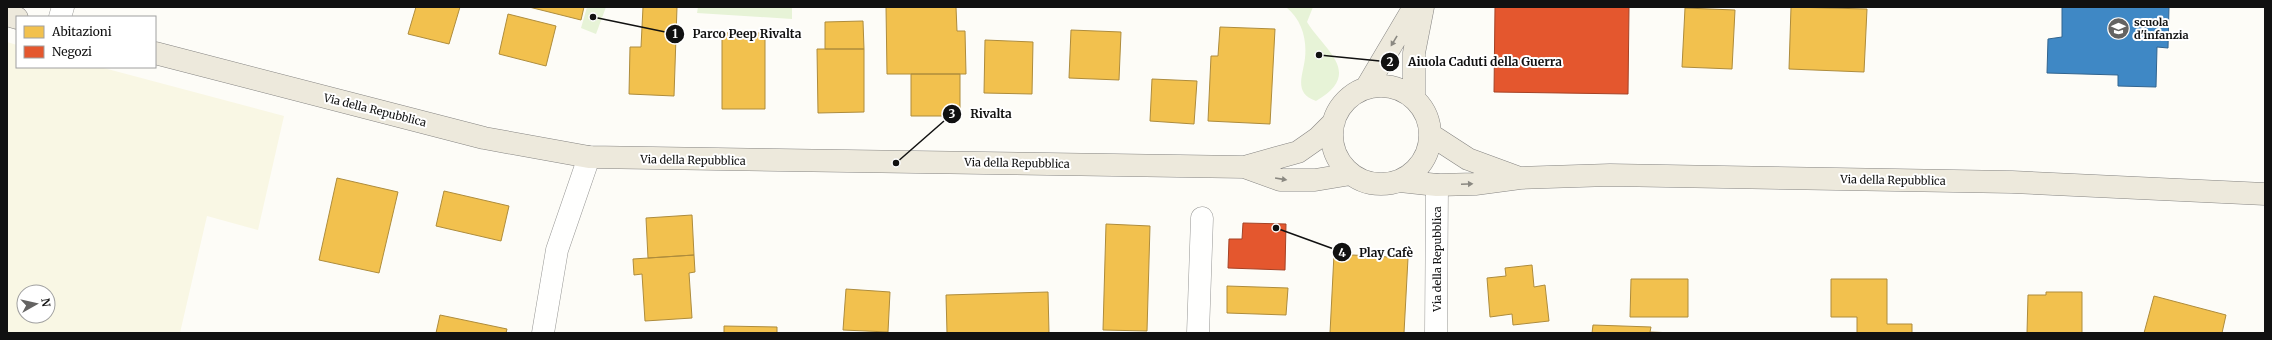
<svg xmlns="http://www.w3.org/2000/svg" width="2272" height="340" font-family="Merriweather,serif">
  <rect width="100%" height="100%" fill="#fdfcf7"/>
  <path fill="#f9f7e4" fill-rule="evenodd" d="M7 42 17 45V67H100L284 116 258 230 207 216 180 333H7ZM24 292H48V316H24Z"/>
  <path fill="#e7f3d7" d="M587 7H606L596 34 581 28Z
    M698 7H792V19L697 13Z
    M1286 7H1313L1307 22C1325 51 1364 73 1316 101 1293 93 1303 76 1305 58 1307 39 1302 20 1286 7Z"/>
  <path fill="#f2c14e" stroke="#ae8c3c" d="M416 7H460L449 44 408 34Z
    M529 7H584L581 20Z
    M643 7H677L674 96 629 94 630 47H641Z
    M886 7H956L957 31H965L966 74H887Z
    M1791 7 1867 9 1864 72 1789 69Z
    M1685 8 1735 10 1732 69 1682 67Z
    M508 14 556 26 546 66 499 54Z
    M863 21 864 49H825V22Z
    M1220 27 1275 29 1270 124 1208 121 1211 56H1218Z
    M1071 30 1121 32 1119 80 1069 78Z
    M722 33H765V109H722Z
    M985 40 1033 42 1032 94 984 93Z
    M817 49H864V112L818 113Z
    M911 74H960V116H911Z
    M1152 79 1197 81 1194 124 1150 121Z
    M337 178 398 192 379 273 319 260Z
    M444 191 509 206 501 241 436 226Z
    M692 215 694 255 648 258 646 218Z
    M1106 224 1150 226 1147 331 1103 330Z
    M1334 254 1408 258 1404 333H1330Z
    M694 255 695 272 689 273 692 318 645 321 642 274 634 275 633 259Z
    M1532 265 1534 287 1545 285 1549 321 1513 325 1512 314 1490 317 1487 278 1506 276 1505 268Z
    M1631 279H1688V317H1630Z
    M1831 279H1887V324H1912V333H1857V317H1831Z
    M1227 286 1288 288 1286 315 1227 313Z
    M846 289 890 292 888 332 843 330Z
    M1048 292 1049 333H947L946 295Z
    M2046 292H2082V333H2027L2028 295H2046Z
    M2154 296 2226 315 2222 333H2144Z
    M440 315 507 329 506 333H436Z
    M1593 325 1651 327 1650 332 1675 333H1592Z
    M724 326 777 327V333H724Z"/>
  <path fill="#e4572e" stroke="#a54225" d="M1495 7H1629L1628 94 1494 92Z
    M1243 223 1286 224 1285 270 1228 268 1229 239H1242Z"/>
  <path fill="#3f88c5" stroke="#31648f" d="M2062 7H2169L2168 48 2157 47 2156 87 2118 86V75L2047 73 2048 39 2062 37Z"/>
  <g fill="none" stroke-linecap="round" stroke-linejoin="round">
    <defs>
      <path id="minor" d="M60 17 63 7
        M543 333 557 250 589 157
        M1198 333 1202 218
        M1436 333 1437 185"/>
      <path id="major" d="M7 15 17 18
        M155 53 484 138 589 157 1244 167 1298 152 1318 138 1334 122
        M1332 135a49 49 0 1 1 98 0a49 49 0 1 1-98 0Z
        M1366 88 1414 7
        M1414 98V53L1423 7
        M1431 135 1468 159 1517 177
        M1244 167 1280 180H1315L1351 174
        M1400 181 1437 185 1475 184 1520 178 1610 175 2012 182 2265 194"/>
    </defs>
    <use href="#minor" stroke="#979795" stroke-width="23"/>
    <use href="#major" stroke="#858482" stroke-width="23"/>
    <use href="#minor" stroke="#fffffe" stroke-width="22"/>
    <use href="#major" stroke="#ede9dc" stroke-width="22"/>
  </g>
  <defs><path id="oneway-solid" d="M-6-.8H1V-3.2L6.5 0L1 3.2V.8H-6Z"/></defs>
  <g fill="#8a8881">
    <use href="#oneway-solid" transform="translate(1394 41) rotate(121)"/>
    <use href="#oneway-solid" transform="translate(1281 179) rotate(9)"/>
    <use href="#oneway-solid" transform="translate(1467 184) rotate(-2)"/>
  </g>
  <defs>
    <symbol id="school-disc" viewBox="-11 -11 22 22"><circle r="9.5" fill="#646362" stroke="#fff"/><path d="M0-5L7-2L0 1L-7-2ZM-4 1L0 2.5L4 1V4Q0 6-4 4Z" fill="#fff"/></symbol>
  </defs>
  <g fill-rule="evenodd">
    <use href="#school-disc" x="2106" y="16" width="25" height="25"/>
  </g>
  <g text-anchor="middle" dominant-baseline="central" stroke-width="4" stroke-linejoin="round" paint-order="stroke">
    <g font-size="11" font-weight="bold" fill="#111" stroke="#fff" text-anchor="start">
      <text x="2134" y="22">scuola<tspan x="2134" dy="13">d'infanzia</tspan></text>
    </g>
    <g font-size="11" fill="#111" stroke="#fff">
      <text transform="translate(375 110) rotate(14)">Via della Repubblica</text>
      <text transform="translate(693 160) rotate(1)">Via della Repubblica</text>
      <text transform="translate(1017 163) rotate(1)">Via della Repubblica</text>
      <text transform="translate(1893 180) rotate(1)">Via della Repubblica</text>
      <text transform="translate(1437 259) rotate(-90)">Via della Repubblica</text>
    </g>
  </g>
  <path fill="none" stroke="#111" stroke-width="1.5" d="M593 17L675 34M1319 55L1390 62M896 163L952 114M1276 228L1342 252"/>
  <g fill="#111" stroke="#fff" stroke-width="1.5">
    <circle cx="593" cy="17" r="4"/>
    <circle cx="1319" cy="55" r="4"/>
    <circle cx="896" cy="163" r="4"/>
    <circle cx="1276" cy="228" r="4"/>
    <circle cx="675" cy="34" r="10"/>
    <circle cx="1390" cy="62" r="10"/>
    <circle cx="952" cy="114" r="10"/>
    <circle cx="1342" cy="252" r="10"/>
  </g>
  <g font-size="12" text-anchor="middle" font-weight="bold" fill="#fff">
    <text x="675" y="38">1</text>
    <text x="1390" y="66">2</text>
    <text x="952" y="118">3</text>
    <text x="1342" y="257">4</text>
  </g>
  <g font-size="12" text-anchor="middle" font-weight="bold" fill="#111" stroke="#fff" stroke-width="4" stroke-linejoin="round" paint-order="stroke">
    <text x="747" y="38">Parco Peep Rivalta</text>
    <text x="1485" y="66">Aiuola Caduti della Guerra</text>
    <text x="991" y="118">Rivalta</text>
    <text x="1386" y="257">Play Cafè</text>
  </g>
  <rect width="2272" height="340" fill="none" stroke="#111111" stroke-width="16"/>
  <rect x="16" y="16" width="140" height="52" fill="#ffffff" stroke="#a0a0a0"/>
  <rect x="24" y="26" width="20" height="12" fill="#f2c14e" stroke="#a0a0a0"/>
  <text x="52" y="36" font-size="12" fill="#111111">Abitazioni</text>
  <rect x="24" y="46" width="20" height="12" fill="#e4572e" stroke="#a0a0a0"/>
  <text x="52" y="56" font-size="12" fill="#111111">Negozi</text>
  <g transform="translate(36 304) rotate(82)"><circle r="19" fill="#ffffff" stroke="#a0a0a0"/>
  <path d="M0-3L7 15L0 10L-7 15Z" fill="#646362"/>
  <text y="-6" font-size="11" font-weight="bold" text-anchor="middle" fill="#111111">N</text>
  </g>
</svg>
